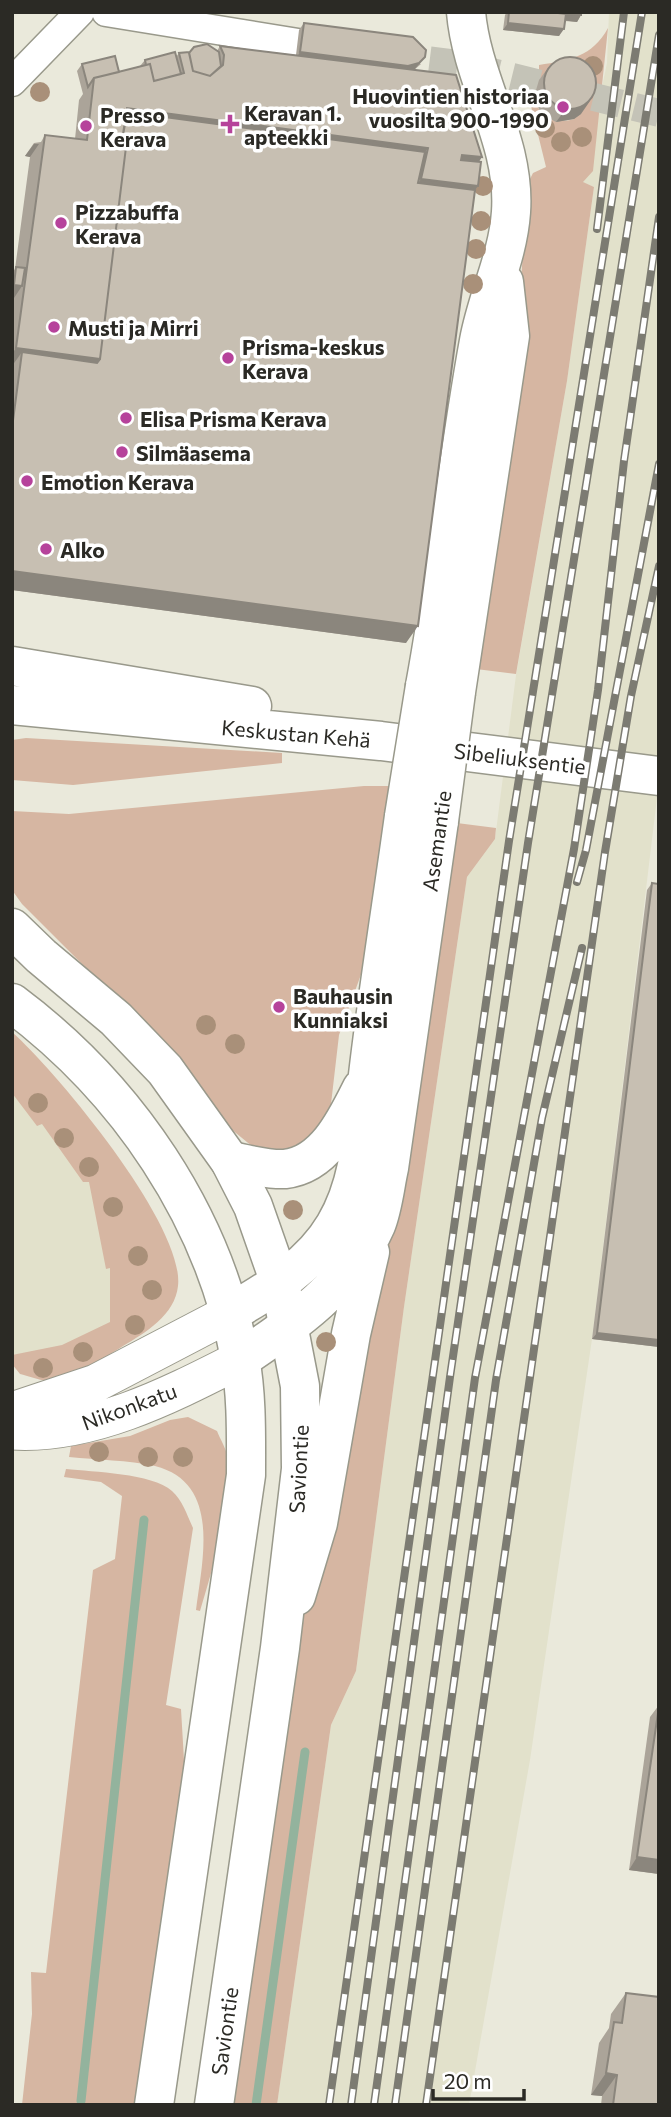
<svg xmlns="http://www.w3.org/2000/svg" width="671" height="2117" font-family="Commissioner,sans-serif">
  <rect width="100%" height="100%" fill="#eae9db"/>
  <path fill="#e2e1cb" d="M609 12H659V781L592 1339 530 1760 469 2105H277L331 1725 356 1671 404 1307 467 877 495 839 516 675 567 381 594 187 582 182 607 63Z
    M12 1078 94 1179 116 1274 113 1333 61 1348 12 1355Z"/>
  <path fill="#d6b6a2" d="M608 28 593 171 583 182 594 187 567 381 516 674 476 669 518 332 527 185 533 173 546 167 529 98 534 97C539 118 554 125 574 119L545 74 539 80V65C570 60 592 57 608 28Z
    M26 738 282 753V763L73 785 12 780V740Z
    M364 786H397L363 969 339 1035 331 1104 323 1126 303 1145 279 1155 259 1152 225 1124 113 995 22 904 12 890V811L69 814Z
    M449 822 496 828 495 839 467 877 404 1307 356 1671 331 1725 277 2105H230L297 1637 325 1544Z
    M12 1032C57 1072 185 1226 178 1286 175 1315 145 1333 123 1346 101 1360 77 1377 51 1380 42 1382 29 1376 20 1374L12 1364V1355L62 1345 110 1322V1268L106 1269 89 1182H83L42 1124 37 1126 12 1093Z
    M188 1417 217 1431C220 1439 226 1448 227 1456 235 1498 212 1570 200 1611L196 1610C202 1561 222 1483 155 1466 128 1460 97 1460 69 1457L71 1446 130 1436 170 1420Z
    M66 1469C93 1472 152 1473 172 1491 183 1501 187 1515 193 1528L166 1705 181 1709 185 1777 136 2105H22L32 2014 31 1972 46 1973 93 1570 115 1559 122 1496 101 1482 64 1477Z"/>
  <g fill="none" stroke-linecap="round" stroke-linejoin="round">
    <path stroke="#93b39d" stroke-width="9" d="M81 2101 144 1520
      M256 2105 305 1752"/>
    <path stroke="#c4c3b7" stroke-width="28" stroke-dasharray="28 14" stroke-linecap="butt" d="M388 55 459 64 659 113"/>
    <defs>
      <path id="pedestrian" d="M106 12 298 43
        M12 82 80 12"/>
      <path id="minor" d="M12 1411 96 1383 230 1313
        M12 1431C92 1436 172 1394 241 1359"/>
      <path id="tertiary" d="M425 686C446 572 458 456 479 341 487 297 508 257 511 212 516 141 472 82 466 12
        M456 692 510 336 504 282
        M230 1161C248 1164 266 1170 285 1169 325 1165 346 1120 362 1088
        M230 1313C269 1290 311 1266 335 1225 362 1180 362 1126 368 1075 378 989 392 903 404 816
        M241 1359C294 1323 349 1286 376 1225 383 1208 385 1186 389 1168L439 821
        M296 1596 318 1523 351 1334 370 1252"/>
      <path id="secondary" d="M12 666 252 706
        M12 705 381 741 659 776
        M12 928 41 956 116 1019 165 1070 230 1161 253 1206 280 1283 300 1386 301 1469 280 1648 214 2105
        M12 1003C127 1089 214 1216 240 1358 247 1396 246 1436 246 1475L154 2105"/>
    </defs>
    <use href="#pedestrian" stroke="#99998b" stroke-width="31"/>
    <use href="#minor" stroke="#99998b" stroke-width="39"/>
    <use href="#tertiary" stroke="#99998b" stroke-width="41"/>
    <use href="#secondary" stroke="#99998b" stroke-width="41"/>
    <use href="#pedestrian" stroke="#fff" stroke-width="28"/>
    <use href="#minor" stroke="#fff" stroke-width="37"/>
    <use href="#tertiary" stroke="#fff" stroke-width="38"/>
    <use href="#secondary" stroke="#fff" stroke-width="38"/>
    <defs>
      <path id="rail" d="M597 229 624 12
        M577 882 586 850 659 464
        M329 2105 509 841 642 12
        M351 2105 450 1377 528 843 659 35
        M374 2105 475 1378 574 849 598 690 624 461 659 217
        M395 2105 496 1380 542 1118 582 948
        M426 2105 605 852 631 696 659 566"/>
    </defs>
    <use href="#rail" stroke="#7c7b72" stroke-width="8"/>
    <use href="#rail" stroke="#fff" stroke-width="5" stroke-dasharray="16" stroke-linecap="butt"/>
    <defs>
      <path id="tertiary-bridge" d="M404 816 425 686
        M439 821 456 692"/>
    </defs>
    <use href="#tertiary-bridge" stroke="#99998b" stroke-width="41" stroke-linecap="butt"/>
    <use href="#tertiary-bridge" stroke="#fff" stroke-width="38"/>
  </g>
  <g fill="#a99079">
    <circle cx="593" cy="66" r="10"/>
    <circle cx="40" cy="92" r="10"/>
    <circle cx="545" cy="128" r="10"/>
    <circle cx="582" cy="137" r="10"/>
    <circle cx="561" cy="142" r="10"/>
    <circle cx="483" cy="186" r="10"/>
    <circle cx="481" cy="221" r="10"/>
    <circle cx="476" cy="249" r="10"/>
    <circle cx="473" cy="284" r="10"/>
    <circle cx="206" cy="1025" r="10"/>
    <circle cx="235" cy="1044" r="10"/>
    <circle cx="38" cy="1103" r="10"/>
    <circle cx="64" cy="1138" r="10"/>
    <circle cx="89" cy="1167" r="10"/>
    <circle cx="113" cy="1207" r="10"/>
    <circle cx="293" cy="1210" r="10"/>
    <circle cx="138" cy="1256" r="10"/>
    <circle cx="152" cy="1290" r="10"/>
    <circle cx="135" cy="1325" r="10"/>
    <circle cx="326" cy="1342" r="10"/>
    <circle cx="83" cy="1352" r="10"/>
    <circle cx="43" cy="1368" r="10"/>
    <circle cx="99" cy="1452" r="10"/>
    <circle cx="148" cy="1457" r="10"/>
    <circle cx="183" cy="1457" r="10"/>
  </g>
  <path fill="#aba499" d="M507 12H550L562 13V12H581V15L577 22 565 21 559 36 503 30 505 15Z
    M304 23 421 64 414 70 479 162 478 186 475 190 406 643 12 590V273L15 269 30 157 25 156 34 143 41 142 45 135 75 139 79 100 83 94 77 71 82 64 119 72 140 66 145 60 176 57 179 53 217 51 220 46 296 55 299 30Z
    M548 68 581 114 574 119 556 122 541 114 534 97 539 80Z
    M652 883 659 1347 592 1339 647 890Z
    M659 1705V1874L629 1870 650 1717Z
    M626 1993 659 2105H601L602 2096 591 2095 599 2043 609 2028 611 2014Z"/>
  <path fill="#8b867d" d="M566 14 581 15 577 22 561 20Z
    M508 23 564 29 559 36 503 30Z
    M300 52 425 57 414 70 296 59Z
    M590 101 581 114 574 119 556 122 565 110Z
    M127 108 428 148 413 169 122 130Z
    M34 144H39L30 157 25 156Z
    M462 155 482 157 468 179 447 176Z
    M421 179 478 186 463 207 406 201Z
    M14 285 22 286 12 301V288Z
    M16 348 100 359 85 380 22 352 12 366V354Z
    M12 571 418 626 406 643 12 590Z
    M597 1333 659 1340V1347L592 1339Z
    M637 1857 659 1860V1874L629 1870Z
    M606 2073 617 2075 602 2096 591 2095Z"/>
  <path fill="#c7bfb2" stroke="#8b867d" stroke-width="2" d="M509 12H550L566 14 564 29 508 23Z
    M566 12H581V15L566 14Z
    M304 23 413 37 426 50 425 57 419 63 408 66 300 52Z
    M207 44 219 52 221 66 210 76 193 71 189 53 194 47Z
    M220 46 456 75 482 157 462 155 461 160 481 162 478 186 421 179 428 148 127 108 121 147H126L100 359 16 348 45 135 87 140 94 78 150 64 154 81 184 73 179 53 189 52 193 71 210 76 223 65 224 55Z
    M175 52 181 74 154 81 150 64 146 65 145 60Z
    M115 56 119 72 94 78 88 87 82 64Z
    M544 83a26 26 0 1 1 52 0a26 26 0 1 1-52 0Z
    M127 112 425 152 418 183 475 190 418 626 12 571V428L22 352 97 363 100 359 126 147H121Z
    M16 267 25 268 22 286 14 285Z
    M652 883 659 884V1340L597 1333Z
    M659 1706V1860L637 1857Z
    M626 1993 659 1997V2105H613L617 2075 606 2073 614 2022 622 2023Z"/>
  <g fill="#b6429b" stroke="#fff" stroke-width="2.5">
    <circle cx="563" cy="107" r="7"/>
    <path d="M226.5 113.5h7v7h7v7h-7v7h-7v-7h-7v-7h7z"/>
    <circle cx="86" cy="126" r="7"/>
    <circle cx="61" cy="223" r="7"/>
    <circle cx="54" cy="327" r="7"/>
    <circle cx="228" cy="358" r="7"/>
    <circle cx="126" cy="418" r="7"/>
    <circle cx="122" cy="452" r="7"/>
    <circle cx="27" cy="481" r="7"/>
    <circle cx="46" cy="549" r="7"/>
    <circle cx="279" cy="1007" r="7"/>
  </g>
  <g text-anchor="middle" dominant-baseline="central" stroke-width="7" stroke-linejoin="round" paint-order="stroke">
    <g font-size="21" font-weight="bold" fill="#2b2a25" stroke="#fff" text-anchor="start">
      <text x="549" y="95" text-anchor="end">Huovintien historiaa<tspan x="549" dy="24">vuosilta 900-1990</tspan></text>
      <text x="244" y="112">Keravan 1.<tspan x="244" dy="24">apteekki</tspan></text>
      <text x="100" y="114">Presso<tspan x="100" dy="24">Kerava</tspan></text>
      <text x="75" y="211">Pizzabuffa<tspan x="75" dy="24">Kerava</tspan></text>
      <text x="68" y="327">Musti ja Mirri</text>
      <text x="242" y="346">Prisma-keskus<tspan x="242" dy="24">Kerava</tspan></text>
      <text x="140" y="418">Elisa Prisma Kerava</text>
      <text x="136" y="452">Silmäasema</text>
      <text x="41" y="481">Emotion Kerava</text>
      <text x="60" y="549">Alko</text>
      <text x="293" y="995">Bauhausin<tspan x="293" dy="24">Kunniaksi</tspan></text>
    </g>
    <g font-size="21" fill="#2b2a25" stroke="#fff">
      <text transform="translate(296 733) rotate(5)">Keskustan Kehä</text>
      <text transform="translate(520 758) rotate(7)">Sibeliuksentie</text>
      <text transform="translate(436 841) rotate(-82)">Asemantie</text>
      <text transform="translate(129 1406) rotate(-20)">Nikonkatu</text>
      <text transform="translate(298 1469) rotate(-87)">Saviontie</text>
      <text transform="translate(224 2031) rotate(-82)">Saviontie</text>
    </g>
  </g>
  <rect width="671" height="2117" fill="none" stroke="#2b2a25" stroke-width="28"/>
  <path d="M433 2089v10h91v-10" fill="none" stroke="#2b2a25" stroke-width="3.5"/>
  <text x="444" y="2089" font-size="21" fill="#2b2a25" stroke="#ffffff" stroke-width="5" paint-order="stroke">20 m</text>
</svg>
